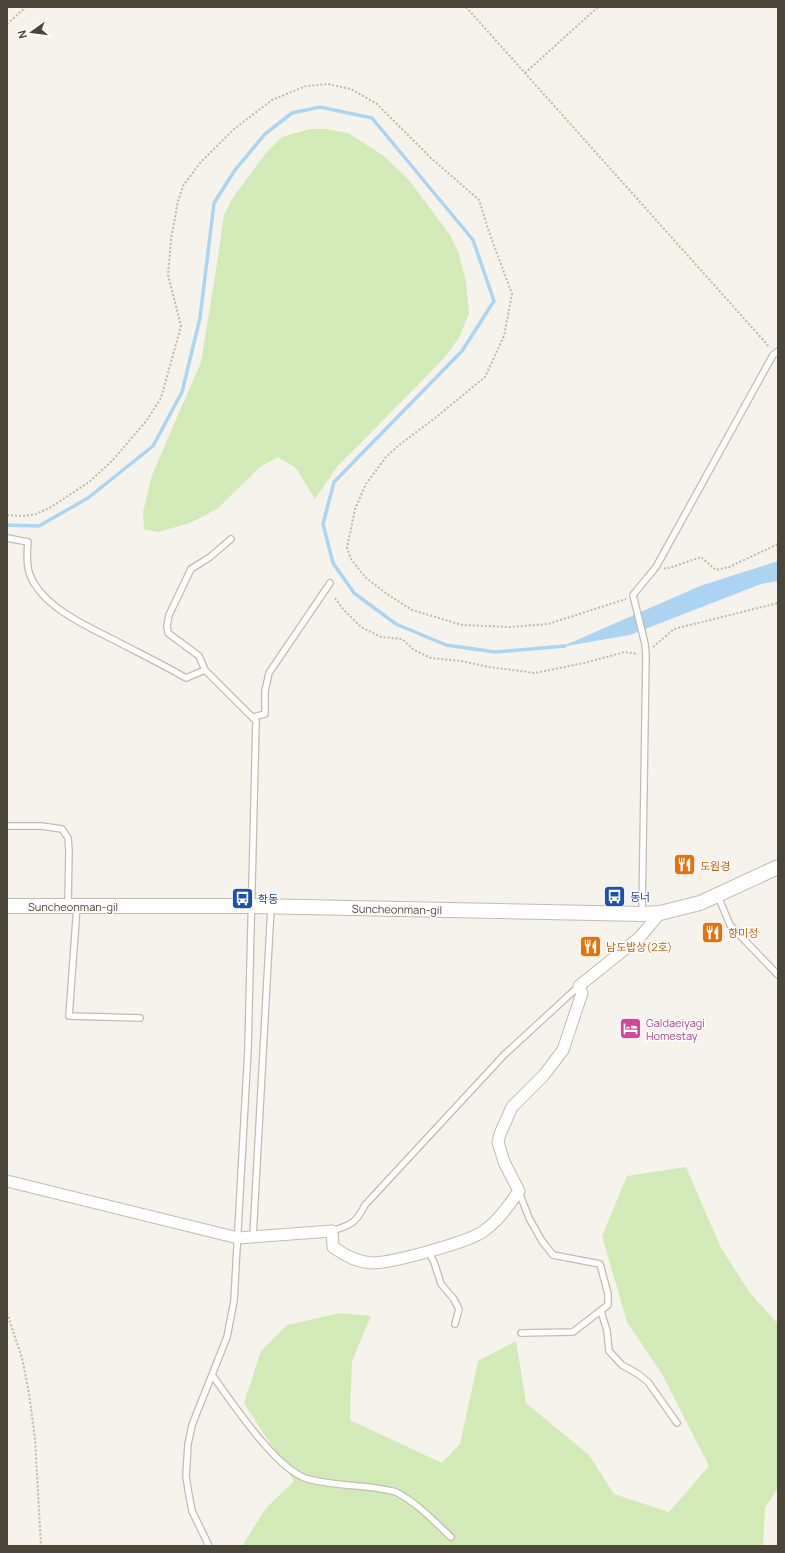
<svg xmlns="http://www.w3.org/2000/svg" width="785" height="1553" font-family="Manrope,'Noto Sans KR',sans-serif">
  <rect width="100%" height="100%" fill="#f6f3ec"/>
  <path fill="#d2eab5" d="M310 129H326L348 133 384 156 409 180 450 235 459 254 466 282 469 313 460 336 446 356 337 467 315 499 296 468 278 457 260 467 217 509 190 523 158 532 144 529 143 512 152 475 201 362 216 270 224 215 232 199 248 177 266 153 282 137Z
    M686 1167 721 1248 750 1293 778 1324V1488L765 1508 763 1546H242L266 1508 294 1481 244 1403 261 1351 287 1325 340 1313 371 1316 352 1361 350 1420 442 1463 460 1444 478 1361 516 1341 526 1403 589 1455 614 1494 669 1512 709 1466 662 1374 627 1322 602 1236 627 1176Z"/>
  <path fill="#a9d4f2" d="M778 561V581L761 584 630 635 561 647 700 586Z"/>
  <g fill="none" stroke-linecap="round" stroke-linejoin="round">
    <path stroke="#a9d4f2" stroke-width="3.5" d="M7 525 39 526 88 498 153 446 182 392 200 318 214 203 235 170 265 134 292 113 320 107 372 118 473 240 494 301 462 351 334 482 323 524 333 563 354 593 396 624 446 645 495 652 565 646"/>
    <defs>
      <path id="service" d="M7 538 28 542C27 552 26 565 30 575 43 608 89 627 118 642 141 654 164 665 186 678L205 670 256 721 248 1049 234 1301 227 1337 192 1425 188 1444 186 1476 189 1495 192 1511 209 1546
        M205 670 199 656 168 633 167 626 169 615 191 569 210 557 231 539
        M253 717 265 714V691L269 673 330 583
        M7 826H41L62 829 68 838 69 851 68 906
        M718 896 730 925 778 975
        M77 906 69 1016 140 1018
        M642 914 646 655 645 644 633 595 656 567 773 355 778 351
        M519 1192 529 1218 542 1241 553 1255 600 1264 608 1294V1305L573 1332 521 1333
        M332 1231C351 1225 356 1223 365 1205L504 1055 579 986
        M253 1237 271 907
        M428 1251 434 1262 441 1284 453 1298 459 1309 455 1324
        M601 1311 607 1331 609 1351 622 1365 638 1374 648 1382 677 1423
        M212 1375C232 1402 276 1470 308 1479 337 1487 367 1484 396 1492 417 1503 434 1521 451 1537"/>
      <path id="minor" d="M7 1181 238 1238 332 1231 333 1247C345 1256 357 1262 372 1263 391 1263 471 1242 485 1230 499 1220 509 1205 519 1191L504 1162 498 1142 500 1134 512 1107 544 1075 563 1050 582 993 579 986 640 937 660 913"/>
      <path id="tertiary" d="M7 906H251L642 914 660 913 700 903 778 867"/>
    </defs>
    <use href="#service" stroke="#c2bbae" stroke-width="8"/>
    <use href="#minor" stroke="#c2bbae" stroke-width="13"/>
    <use href="#tertiary" stroke="#c2bbae" stroke-width="16"/>
    <path stroke="#c4b79f" stroke-width="2" stroke-dasharray="2 2" stroke-linecap="butt" d="M466 7 765 342 769 347
      M7 24 26 7
      M525 73 598 7
      M7 515 23 516 36 514 51 507 89 482 112 461 147 420 161 398 181 326 168 275 171 239 178 201 183 186 200 163 234 129 272 100 306 86 328 84 351 89 377 104 431 158 479 200 488 229 512 294 504 336 485 377 435 418 399 445 386 457 366 484 355 509 347 548 351 559 365 577 387 594 412 610 462 625 510 627 548 624 626 599
      M664 568 666 569 701 557 716 570 729 567 778 544
      M335 598 343 609 361 627 381 637 402 639 414 650 431 658 461 661 489 667 535 673 584 663 625 652 638 654
      M653 647 674 629 778 603
      M7 1313 22 1358 29 1393 35 1439 41 1546"/>
    <use href="#service" stroke="#fff" stroke-width="5.5"/>
    <use href="#minor" stroke="#fff" stroke-width="11"/>
    <use href="#tertiary" stroke="#fff" stroke-width="14"/>
  </g>
  <defs>
    <symbol id="restaurant-square" viewBox="-11 -11 22 22"><rect x="-9" y="-9" width="18" height="18" rx="4" fill="#e8710a" stroke="#fff"/><path d="M-5-6h1v4h1v-4h1v4h1v-4h1v5L-1.5 .5V6h-2V.5L-5-1ZM5-6V6H3V1.5H1.5Q1.5-4 5-6Z" fill="#fff"/></symbol>
    <symbol id="bus-square" viewBox="-11 -11 22 22"><rect x="-9" y="-9" width="18" height="18" rx="4" fill="#1a4fb4" stroke="#fff"/><path d="M-5-6H5V4H4V6H2V4H-2V6H-4V4H-5ZM-3.5-4V0h7V-4ZM-3.5 1.2v1.5H-2V1.2ZM2 1.2v1.5H3.5V1.2Z" fill="#fff"/></symbol>
    <symbol id="hotel-square" viewBox="-11 -11 22 22"><rect x="-9" y="-9" width="18" height="18" rx="4" fill="#d1479c" stroke="#fff"/><path d="M-6-4.5h1.5V1H6V5H4.5V3h-9V5H-6ZM-4 0a1.8 1.8 0 1 1 3.6 0ZM.5 0V-2.5h3Q6-2.5 6 0Z" fill="#fff"/></symbol>
  </defs>
  <g fill-rule="evenodd">
    <use href="#restaurant-square" x="672" y="852" width="25" height="25"/>
    <use href="#bus-square" x="602" y="884" width="25" height="25"/>
    <use href="#bus-square" x="230" y="886" width="25" height="25"/>
    <use href="#restaurant-square" x="700" y="920" width="25" height="25"/>
    <use href="#restaurant-square" x="578" y="934" width="25" height="25"/>
    <use href="#hotel-square" x="618" y="1016" width="25" height="25"/>
  </g>
  <g text-anchor="middle" dominant-baseline="central" stroke-width="3" stroke-linejoin="round" paint-order="stroke">
    <g font-size="11" fill="#c56008" stroke="#fff" text-anchor="start">
      <text x="700" y="865">도원경</text>
      <text x="728" y="932">향미정</text>
      <text x="606" y="946">남도밥상(2호)</text>
    </g>
    <g font-size="11" fill="#164399" stroke="#fff" text-anchor="start">
      <text x="630" y="896">동너</text>
      <text x="258" y="898">학동</text>
    </g>
    <g font-size="11" fill="#4b4439" stroke="#fff">
      <text x="73" y="906">Suncheonman-gil</text>
      <text transform="translate(397 909) rotate(1)">Suncheonman-gil</text>
    </g>
    <g font-size="11" fill="#b23c85" stroke="#fff" text-anchor="start">
      <text x="646" y="1022">Galdaeiyagi<tspan x="646" dy="13">Homestay</tspan></text>
    </g>
  </g>
  <rect width="785" height="1553" fill="none" stroke="#4b4439" stroke-width="16"/>
  <g transform="translate(32 32) rotate(256)" stroke="#ffffff" stroke-width="3" paint-order="stroke">
  <path d="M0-3L7 15L0 10L-7 15Z" fill="#4b4439"/>
  <text y="-6" font-size="11" font-weight="bold" text-anchor="middle" fill="#4b4439">N</text>
  </g>
</svg>
